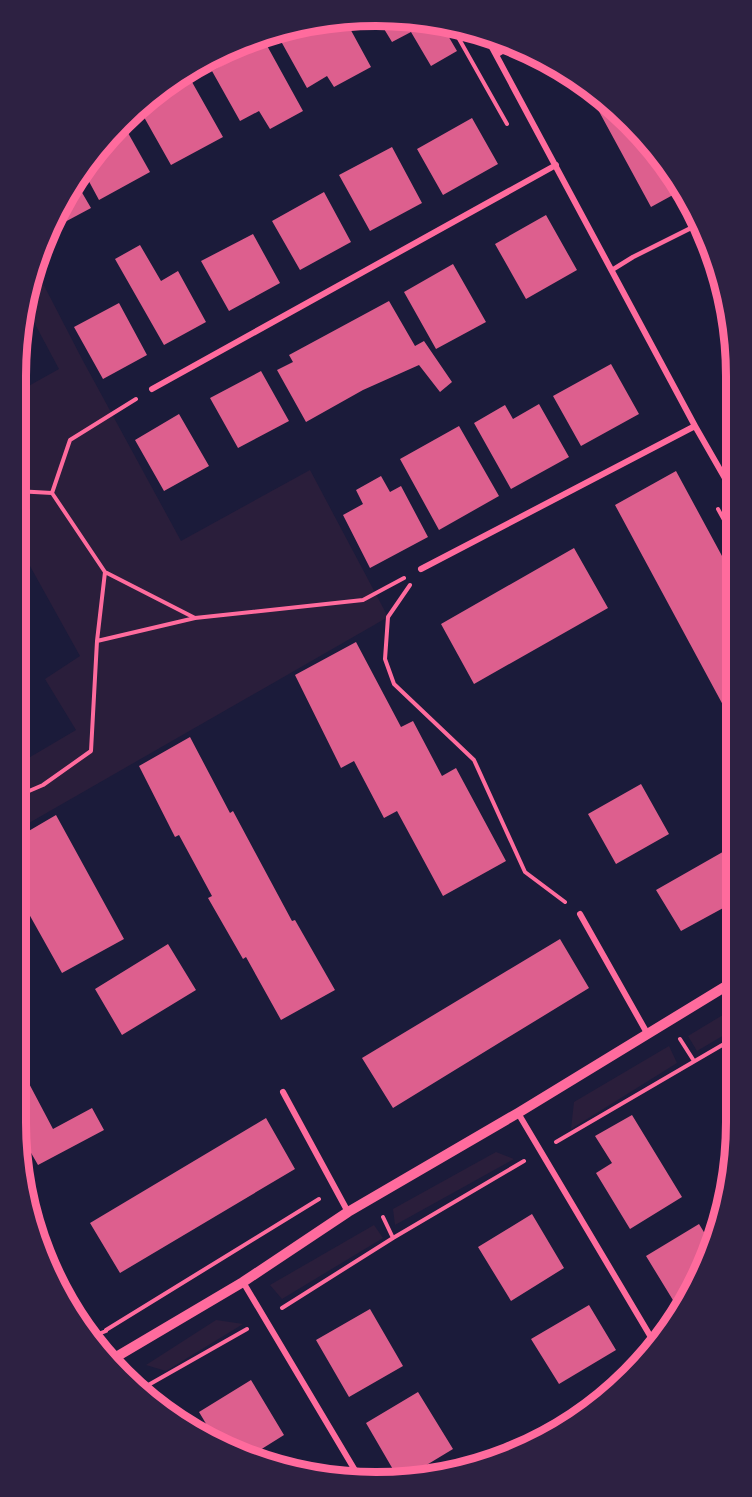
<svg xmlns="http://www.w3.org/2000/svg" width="752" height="1497" font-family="Ubuntu,sans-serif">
  <rect width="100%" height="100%" fill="#1b1b3a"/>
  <path fill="#2a1e3b" d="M37 272 82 359 181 541 310 470 388 617 15 831V766L76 730 45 679 80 656 20 548 16 550V393L59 369 27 309Z
    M736 1007V1028L697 1051 688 1036Z
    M669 1046 677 1063 571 1129 574 1102Z
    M496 1152 514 1159 395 1225 393 1209Z
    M374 1225 383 1238 282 1299 270 1285Z
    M216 1320 243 1324 166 1371 146 1365Z"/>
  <path fill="#dd5f8e" d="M399 16 443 27 457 51 431 66 411 32 392 42 378 19Z
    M347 23 371 67 334 87 327 76 307 88 277 34 282 31Z
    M265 42 303 111 270 129 259 111 240 121 212 71Z
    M192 82 223 137 171 165 140 110Z
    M583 82 596 90 663 157 682 190 651 207Z
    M472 118 498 164 443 195 417 149Z
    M123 124 150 172 99 200 85 174Z
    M392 147 422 203 370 231 339 175Z
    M77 184 91 208 48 231 52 217Z
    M324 192 351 242 300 270 272 221Z
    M546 215 577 270 526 299 495 244Z
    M253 234 280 283 229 311 201 261Z
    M140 245 161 281 178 271 206 322 164 345 115 259Z
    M453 264 486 322 436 349 404 292Z
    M389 301 415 346 424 341 452 382 440 392 419 365 363 390 306 422 277 370 293 362 289 355Z
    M119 303 147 355 103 379 74 327Z
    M611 364 639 414 581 446 553 396Z
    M261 371 289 421 238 448 210 398Z
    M539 404 569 457 511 489 474 423 505 405 513 419Z
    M179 414 209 466 164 491 135 440Z
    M459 426 499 496 439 530 400 459Z
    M676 471 735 580V716L730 718 615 505Z
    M381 476 390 492 401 486 428 537 370 568 343 515 363 504 356 490Z
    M574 548 608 608 474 684 441 624Z
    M356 642 401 727 413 721 442 776 456 768 506 861 443 896 397 811 384 818 354 761 341 768 295 675Z
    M190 737 230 813 233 811 292 921 295 920 335 990 281 1020 246 957 243 959 208 898 212 896 179 835 175 837 139 766Z
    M641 784 669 834 616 864 588 814Z
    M56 815 124 939 62 973 15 889V839Z
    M735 845 736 901 681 931 656 890Z
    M560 939 589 988 393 1108 362 1058Z
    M168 944 196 990 122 1035 95 989Z
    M15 1057 53 1129 92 1108 104 1130 38 1165 30 1151 21 1156 15 1121Z
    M632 1115 682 1197 630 1229 596 1173 612 1163 595 1136Z
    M266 1118 295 1169 120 1273 90 1223Z
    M532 1214 564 1268 511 1301 478 1247Z
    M699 1224 710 1242 700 1280 679 1310 646 1256Z
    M589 1305 616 1350 559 1384 531 1339Z
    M370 1309 403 1366 349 1397 316 1340Z
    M629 1375 630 1377 581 1412 578 1406Z
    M251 1380 284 1435 252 1455 217 1442 199 1412Z
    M418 1392 453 1449 405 1478H398L366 1423Z
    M302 1466 308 1475 294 1471Z"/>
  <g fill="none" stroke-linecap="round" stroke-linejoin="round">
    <path stroke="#ff6b9d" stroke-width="4" d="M454 30 507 124
      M16 491 52 493 70 440 136 399
      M52 493 105 572 195 618 363 600 404 578
      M718 509 734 538
      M410 585 388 617 385 659 394 684 474 760 525 872 565 902
      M97 641 195 618
      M15 797 43 785 91 751 97 641 105 572
      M680 1039 694 1061
      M556 1142 736 1037
      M383 1217 393 1238
      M282 1308 393 1238 524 1161
      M106 1330 319 1199
      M88 1338 106 1331
      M143 1388 247 1329"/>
    <path stroke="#ff6b9d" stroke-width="4.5" d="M497 55 512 46
      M612 270 633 257 701 223"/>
    <path stroke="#ff6b9d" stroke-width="6" d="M488 40 695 426 734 494
      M152 389 556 165
      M421 569 695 426
      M580 914 647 1033
      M283 1092 348 1212
      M518 1113 655 1344
      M243 1282 359 1477"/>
    <path stroke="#ff6b9d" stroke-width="10" d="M111 1360 243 1282 348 1212 518 1113 736 980"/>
  </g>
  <path d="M0 0H752V1497H0ZM376 26H376A350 350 0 0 1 726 376V1122A350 350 0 0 1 376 1472H376A350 350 0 0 1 26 1122V376A350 350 0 0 1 376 26Z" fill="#2d2142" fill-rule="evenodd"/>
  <path fill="none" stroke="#ff6b9d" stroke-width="8" d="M376 26H376A350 350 0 0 1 726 376V1122A350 350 0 0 1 376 1472H376A350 350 0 0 1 26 1122V376A350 350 0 0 1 376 26Z"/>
</svg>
